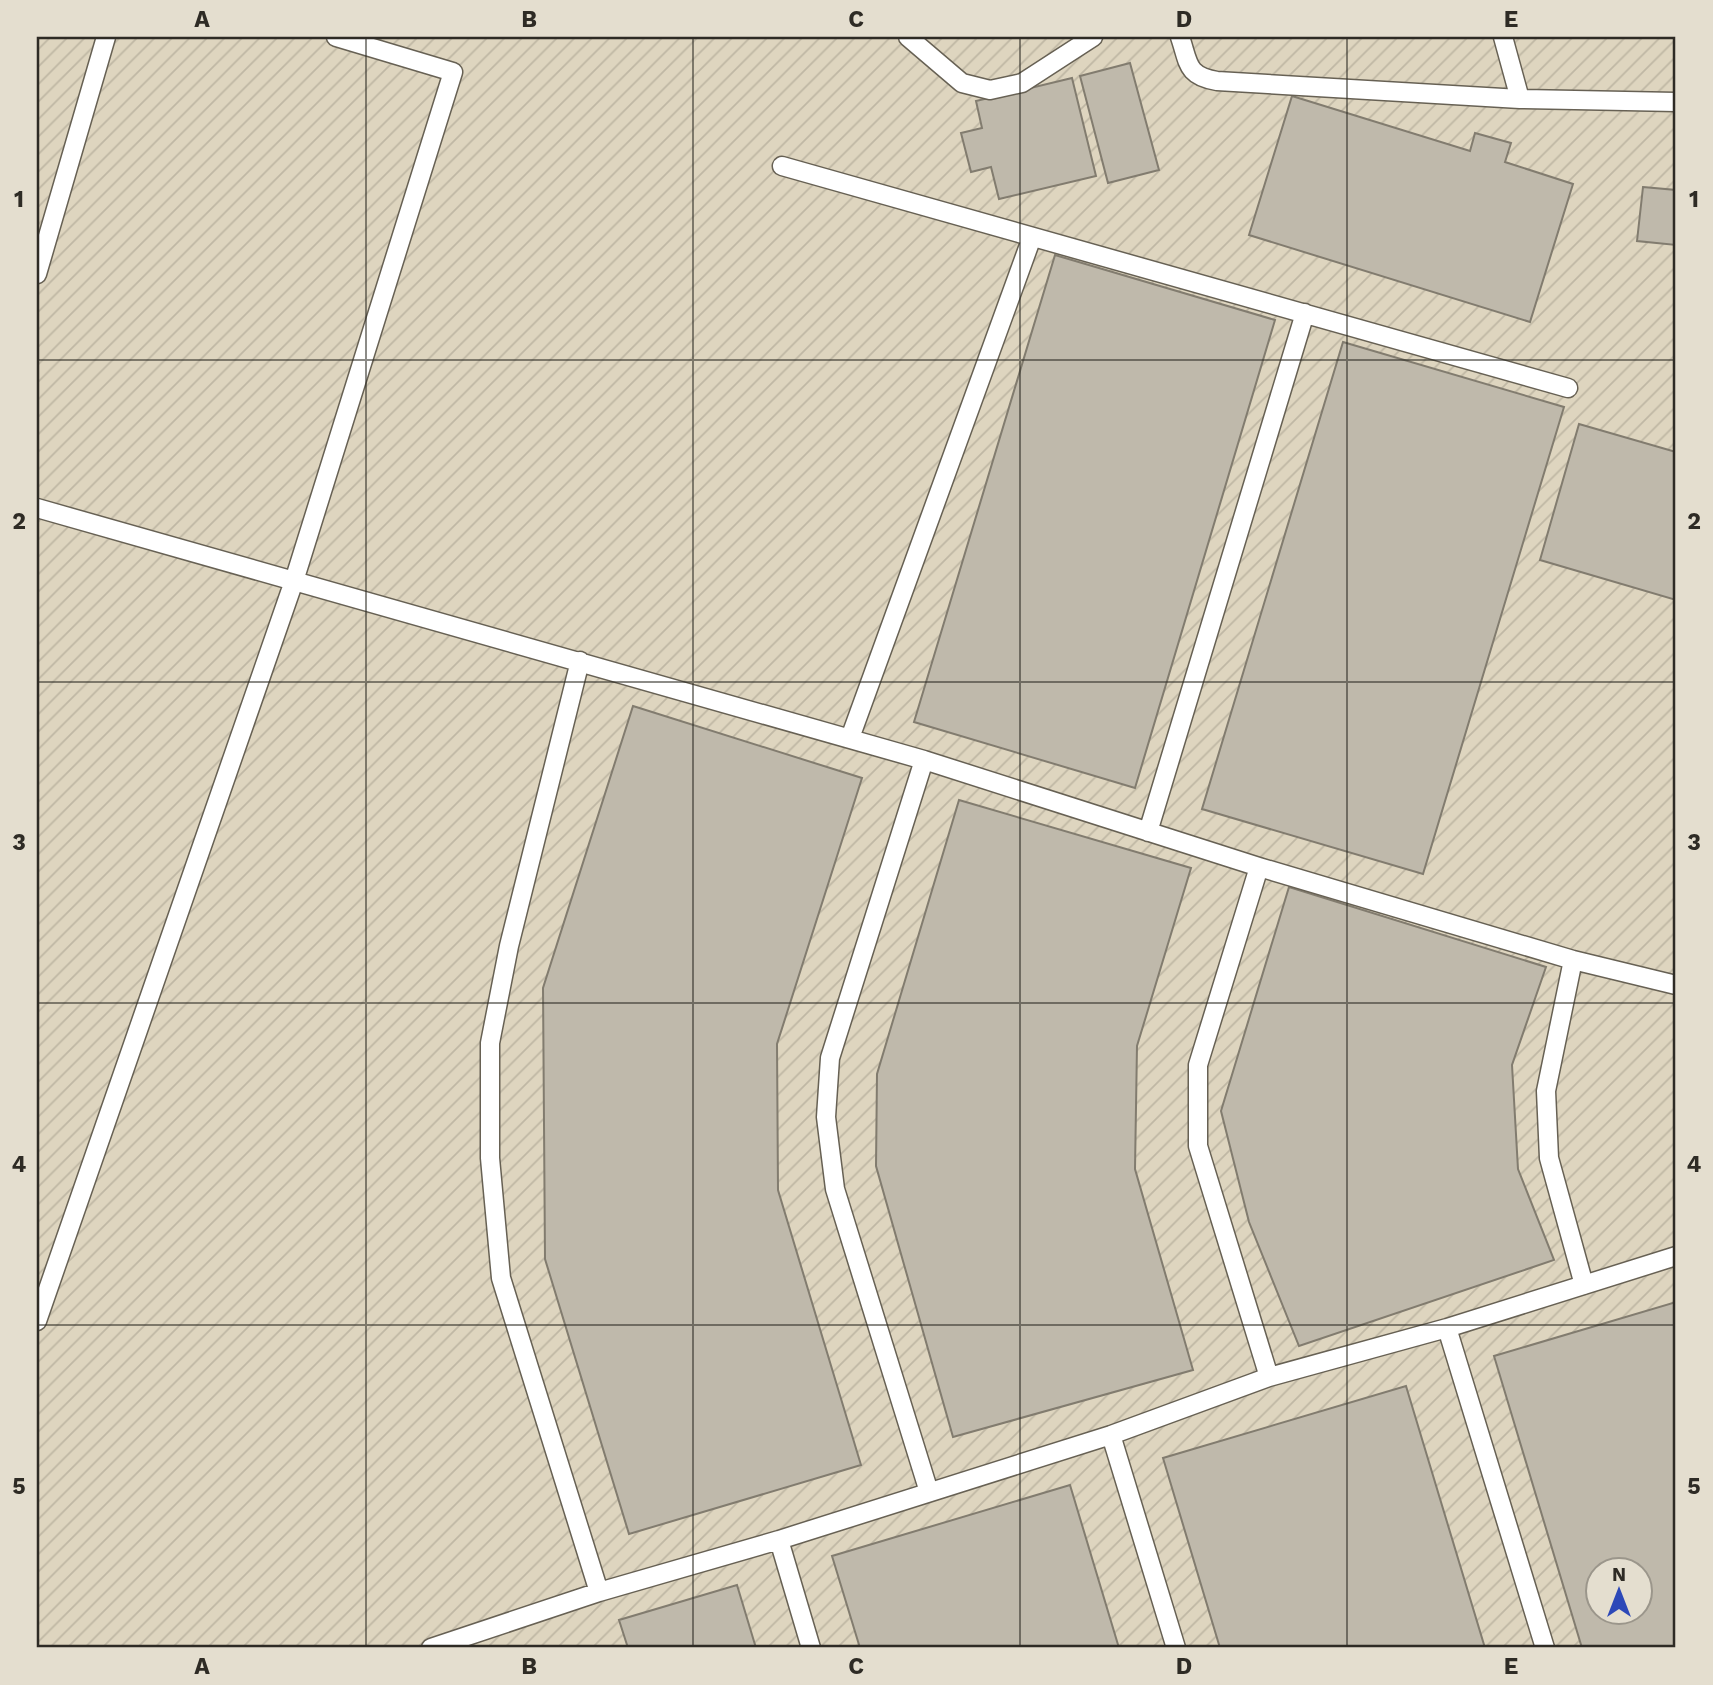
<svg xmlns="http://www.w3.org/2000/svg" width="1713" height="1685" font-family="'Work Sans',sans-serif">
  <defs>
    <pattern id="industrial-furrows" width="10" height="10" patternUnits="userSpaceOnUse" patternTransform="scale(1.75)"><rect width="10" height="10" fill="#ded5bf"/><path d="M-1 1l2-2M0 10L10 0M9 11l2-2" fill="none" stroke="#bfb7a4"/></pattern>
  </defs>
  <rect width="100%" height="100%" fill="#e4decf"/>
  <path fill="url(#industrial-furrows)" fill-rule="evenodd" d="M37 37H1676V1648H37ZM1598 1570H1640V1612H1598Z"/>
  <path fill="#bfb9ab" stroke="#827c6f" stroke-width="2" fill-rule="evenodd" d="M1130 63 1159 170 1108 183 1080 76Z
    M1072 78 1096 176 999 199 991 167 971 172 961 133 982 128 976 101Z
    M1292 96 1470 151 1475 133 1511 143 1505 162 1573 184 1530 322 1249 235Z
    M1643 187 1676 190V245L1637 241Z
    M1055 255 1275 320 1135 788 914 722Z
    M1343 342 1564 407 1423 874 1202 809Z
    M1579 424 1676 452V600L1540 560Z
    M633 706 862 778 777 1044 778 1190 861 1465 629 1534 545 1259 543 988Z
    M959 800 1191 868 1137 1046 1135 1169 1193 1370 953 1437 876 1166 877 1074Z
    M1289 887 1546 967 1512 1065 1518 1169 1554 1260 1299 1346 1249 1222 1221 1111Z
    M1676 1302V1648H1582L1494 1356ZM1598 1570H1640V1612H1598Z
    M1406 1386 1485 1648H1220L1163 1458Z
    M1070 1485 1119 1648H860L832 1556Z
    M737 1585 756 1648H628L619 1620Z"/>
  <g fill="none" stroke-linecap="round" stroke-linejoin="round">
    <defs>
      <path id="lane" d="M908 37 962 83 990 90 1022 83 1093 37
        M1180 37C1189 63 1186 76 1217 81L1520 99 1676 102
        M1503 37 1520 99
        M782 166 1568 388
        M37 274 106 37
        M37 508 924 760 1259 867 1573 960 1676 985
        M580 661 509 946 490 1043V1158L501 1278 599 1592
        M850 738 1032 237
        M924 760 830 1058 826 1117 835 1189 929 1492
        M1148 832 1305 313
        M1259 867 1198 1065V1146L1269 1377
        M1573 960 1546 1091 1549 1158 1584 1285
        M37 1321 294 581 453 72 336 37
        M1447 1328 1545 1648
        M1111 1435 1176 1648
        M779 1540 811 1648
        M431 1648 599 1592 779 1540 1111 1435 1269 1377 1447 1328 1676 1256"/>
    </defs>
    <use href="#lane" stroke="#676154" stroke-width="21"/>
    <use href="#lane" stroke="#fff" stroke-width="18"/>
  </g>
  <path fill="none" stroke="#2e2b25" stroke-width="2" stroke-opacity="0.55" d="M366 37V1648M693 37V1648M1020 37V1648M1347 37V1648M37 360H1676M37 682H1676M37 1003H1676M37 1325H1676"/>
  <rect width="1713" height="1685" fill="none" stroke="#e4decf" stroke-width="77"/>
  <g transform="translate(1619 1591)"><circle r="33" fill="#e4decf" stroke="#9b968b" stroke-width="2"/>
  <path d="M0-5L12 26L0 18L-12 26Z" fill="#2c48b8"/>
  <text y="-10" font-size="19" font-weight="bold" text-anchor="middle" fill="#2e2b25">N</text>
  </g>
  <rect x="38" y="38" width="1636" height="1608" fill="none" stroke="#2e2b25" stroke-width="2.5"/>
  <g font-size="23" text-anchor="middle" font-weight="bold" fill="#2e2b25">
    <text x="202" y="27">A</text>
    <text x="529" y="27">B</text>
    <text x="856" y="27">C</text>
    <text x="1184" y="27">D</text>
    <text x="1511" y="27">E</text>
    <text x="19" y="207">1</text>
    <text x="1694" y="207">1</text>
    <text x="19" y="529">2</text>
    <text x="1694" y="529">2</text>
    <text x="19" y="850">3</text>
    <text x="1694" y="850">3</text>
    <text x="19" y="1172">4</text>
    <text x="1694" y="1172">4</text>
    <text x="19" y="1494">5</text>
    <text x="1694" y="1494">5</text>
    <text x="202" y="1674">A</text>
    <text x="529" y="1674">B</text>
    <text x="856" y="1674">C</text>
    <text x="1184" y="1674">D</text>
    <text x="1511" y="1674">E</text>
  </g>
</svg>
